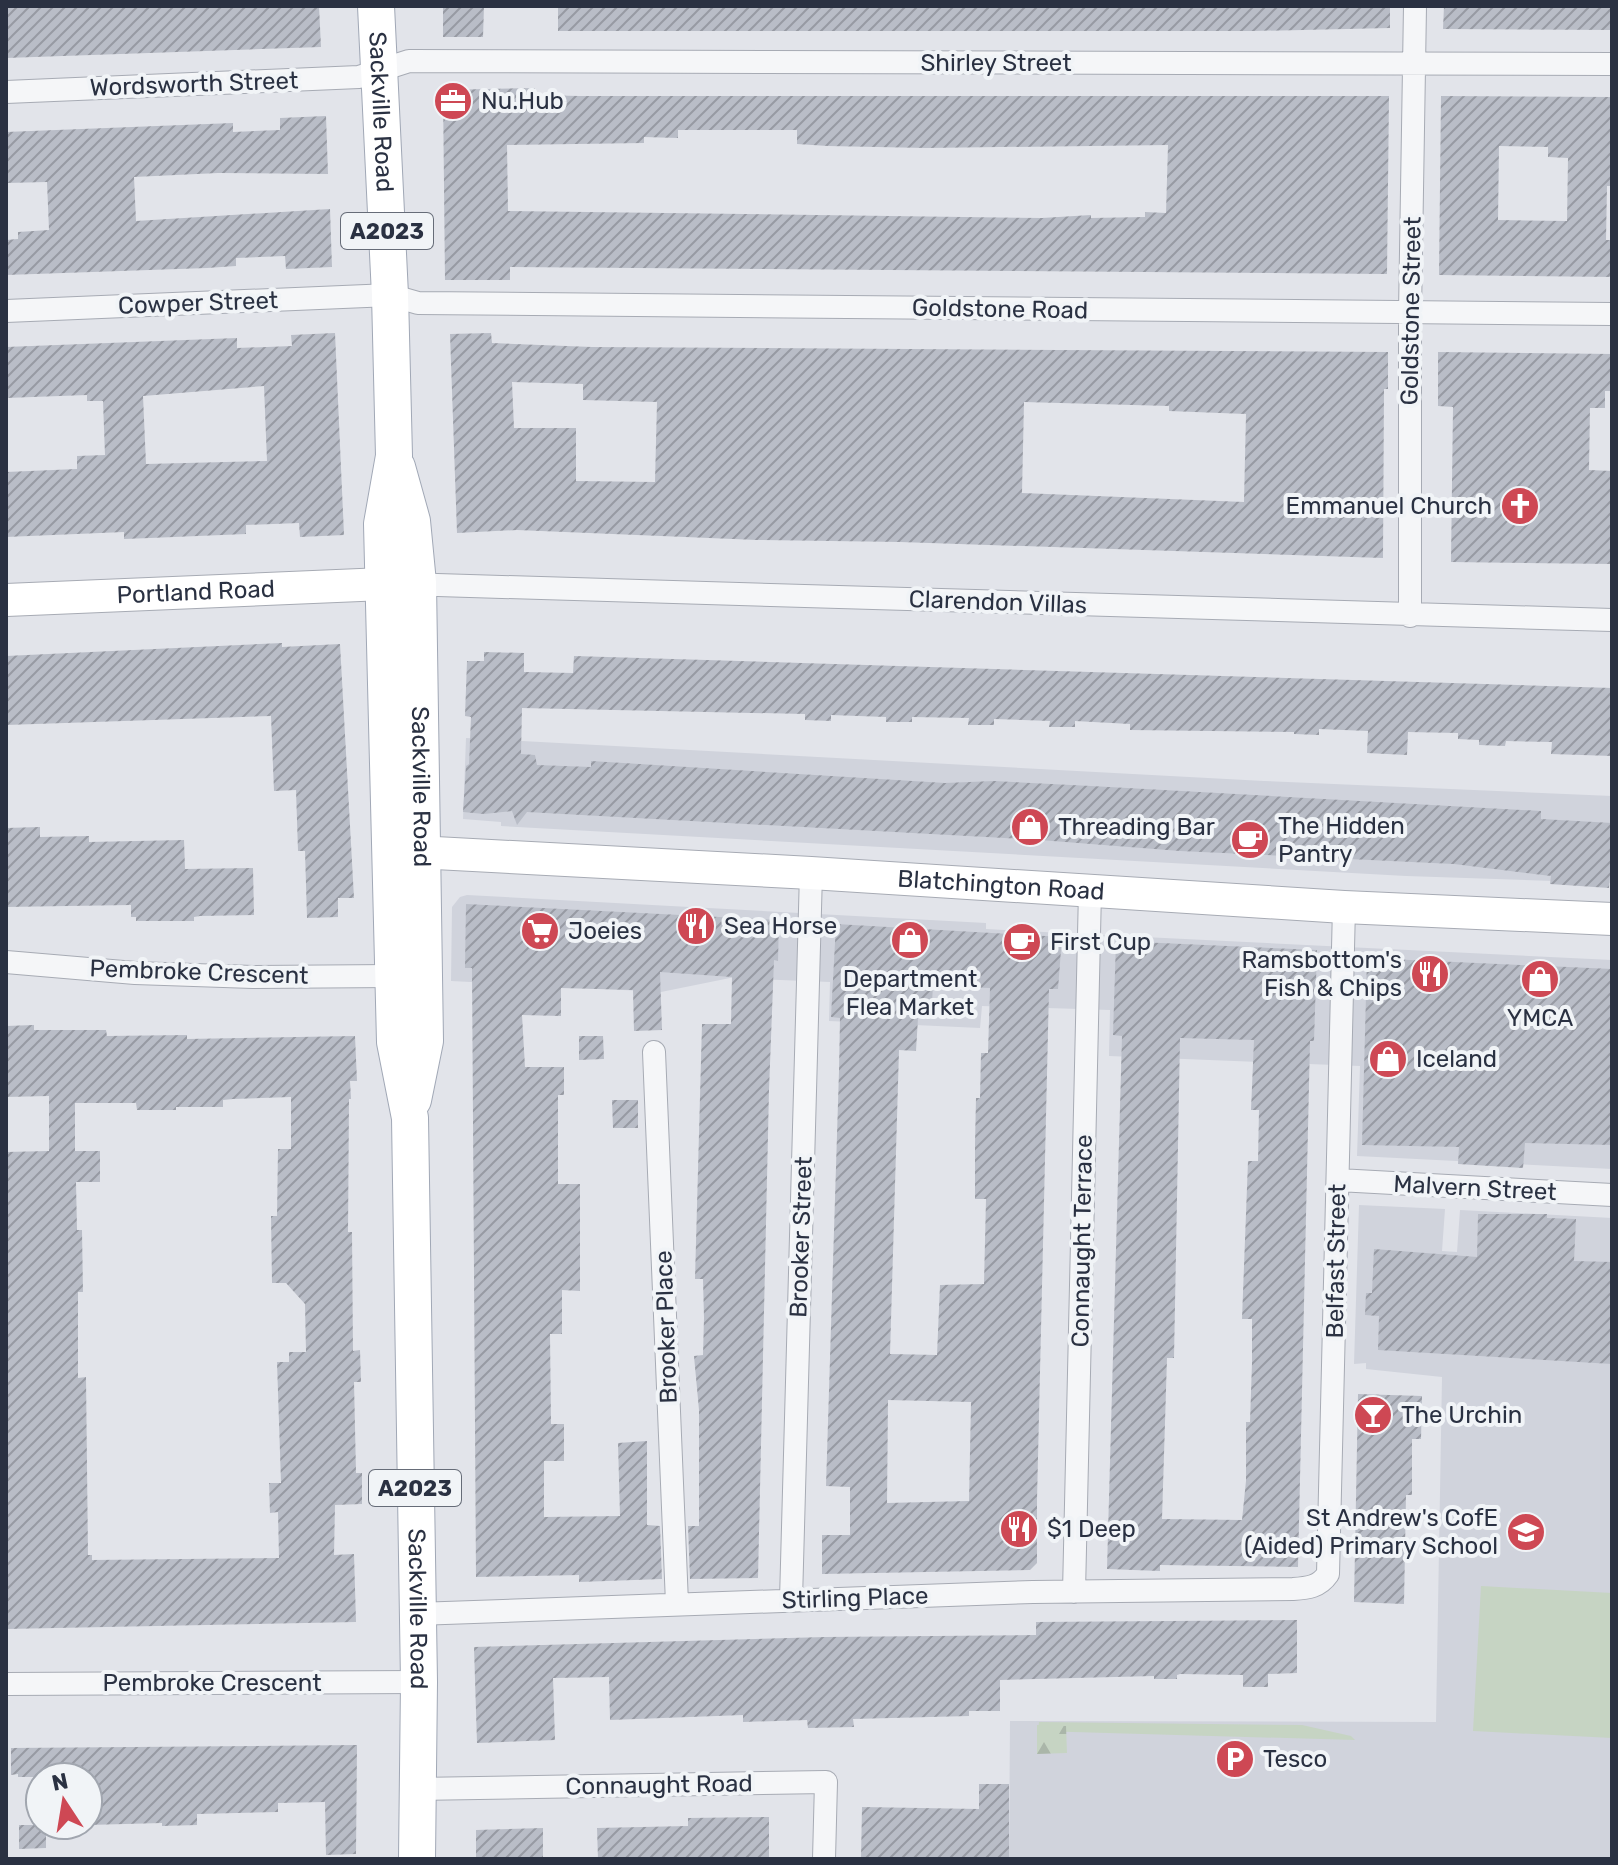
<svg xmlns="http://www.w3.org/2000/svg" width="1618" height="1865" font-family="Rubik,sans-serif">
  <defs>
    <pattern id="forest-firs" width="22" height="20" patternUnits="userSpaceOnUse" patternTransform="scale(2)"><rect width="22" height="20" fill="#c6d4c3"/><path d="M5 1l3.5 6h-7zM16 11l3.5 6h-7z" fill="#aab6a9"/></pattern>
    <pattern id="building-hatch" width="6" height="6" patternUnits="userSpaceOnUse" patternTransform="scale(2)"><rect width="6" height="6" fill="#b9bdc7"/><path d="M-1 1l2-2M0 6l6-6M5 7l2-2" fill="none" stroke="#979aa3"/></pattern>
  </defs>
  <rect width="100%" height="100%" fill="#e2e4ea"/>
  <path fill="#d0d3dc" d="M466 738 1264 781 1612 796V883L1406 876 501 826V822L463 819Z
    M467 895 986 923V929L1062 933 1612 960V1169L1357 1156 1360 1066 1109 1056 1110 1010 982 1006 980 1028 829 1021 830 982 730 978 661 992 451 981 452 907 460 897Z
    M1359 1205 1445 1209 1442 1251 1457 1252 1460 1210 1612 1218V1859H1009L1010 1721 1436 1722 1442 1377 1366 1369V1363L1354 1364Z"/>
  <path fill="#c6d4c3" d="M1481 1586 1612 1593V1738L1473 1731Z
    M1039 1722 1302 1725 1351 1736 1355 1740 1038 1731Z"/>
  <path fill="url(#forest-firs)" d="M1037 1725 1066 1726 1067 1753 1037 1754Z"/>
  <path fill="url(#building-hatch)" fill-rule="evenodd" d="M227 6V8L319 6 321 47 6 58V7Z
    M443 6H484L483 37H443Z
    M558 6H1390V28L1253 31H558Z
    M1444 6H1612V30L1443 29Z
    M535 88V95L579 96H1389L1387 274 510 267V280H445L443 90ZM678 130H797V144L828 146 926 148 1168 145 1166 213 1145 212V217L1091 218V215L1042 218 508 211 507 145 644 143V137L678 138Z
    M1441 96 1612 97 1611 186H1607L1606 240H1612V277L1439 275ZM1499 146 1548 147V157L1568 158 1567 221 1498 220Z
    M326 116 328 174 218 173 134 177 136 221 330 209 332 267 286 269 285 256 236 258V266L207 268 6 275V240L18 239V232L49 230 47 182 6 183V132L233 123V132L280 130V118Z
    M335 333 344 535 300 537 299 523 246 525V534L150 538 124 539V532L6 537V472L77 469V456L105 455 103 401H87V395L6 398V347L237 338V348L292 346 291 335ZM264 386 267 461 146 464 143 396Z
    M491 333 492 343 592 347 1388 352V389H1384L1383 558 900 542 757 540 517 530 457 533 450 334ZM512 382 583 384V400L657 402 655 482 576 481V428H514ZM1024 402 1169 406V411L1246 414 1244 502 1022 493Z
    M1438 352 1612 354V391H1605V408H1590L1589 470 1612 471V564L1451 562 1453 407 1438 406Z
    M282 643V647L340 644 354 898H338V917L307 918 305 851H298L296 790 274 791 271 716 6 725V656Z
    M484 652 524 653V672L573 673 574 656 1612 688V756L1551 754 1552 742 1506 741 1505 746 1479 745V740L1458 739V733L1408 732 1407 755 1367 753 1368 731 1319 729V735L1294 734V732L1130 730V724L1075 721V727H1049L1050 721 994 719V725H968L969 718 912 717V722H886V717L831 715V721L805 720V714L522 708 521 754 535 755 537 765 591 767V761L945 783 994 781 1091 786 1541 811V819L1612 823V875H1610L1609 888 1550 884 1551 876 1454 864 1180 851 1040 840 527 812 517 825 512 811 484 814 463 812 466 766 469 764 471 717 465 716 467 661H484Z
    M40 827V837L89 836V842L184 840 185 869 253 868 254 915 200 916 194 917V921H136V917H131V905L6 907V828Z
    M466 904 779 920 778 961 774 960 769 1090 758 1578 690 1579 688 1526H699V1410L694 1356 703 1355 704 1318 703 1279H695L702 1024H731L732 977 660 972 662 1030 634 1031 633 990 561 988V1016L522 1015 525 1067H564V1095H558V1184H580V1291L562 1290V1334H550L551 1424H564V1461H544V1517L620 1516 618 1443 647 1441V1525L660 1526 662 1579 579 1582V1575L476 1577 472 968H465Z
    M836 924 1062 937 1058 989H1049L1037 1500V1563L1030 1570 822 1574V1535H850V1487L826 1486 839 1071 840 1018 831 1017ZM933 986 990 988 988 1053H981L980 1098H976L975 1144V1199H986L984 1284 940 1285 937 1355 890 1354 899 1050 916 1051 918 1018H931ZM888 1400 971 1402 969 1501 887 1503Z
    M1116 941 1317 950 1314 1041H1310L1298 1567 1160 1565V1571L1107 1569 1122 1036 1113 1035ZM1180 1038 1254 1040 1251 1110H1259L1258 1161H1248L1242 1319H1252V1363L1250 1422H1246V1481L1242 1520 1162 1519 1167 1358H1174Z
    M1367 958 1612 969V1145L1525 1143 1523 1168 1458 1164 1459 1147 1362 1145Z
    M34 1025V1030H106L107 1036 187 1035V1039L355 1036 357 1081H350L351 1099H349L348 1232H352L353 1351 360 1350 361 1382H354L356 1473H362V1504L335 1505 334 1555 354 1554 356 1622 6 1629V1152L49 1151V1096L6 1097V1026ZM291 1097V1149H278L277 1216H271L272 1283H286L305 1304 306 1352H289V1362H277L281 1483H269L270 1513 278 1512 279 1558 92 1560V1555H88L86 1377 78 1378V1292H83L82 1230H77L76 1182H100V1151H75V1103H136L137 1110H176V1107H223V1100L233 1099Z
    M579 1036H603L604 1059 579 1060Z
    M612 1100H638V1128H613Z
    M1478 1214H1547V1218L1576 1219 1574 1261 1612 1262V1364L1378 1350 1379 1316 1365 1315 1366 1293H1372L1374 1249 1477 1257Z
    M1358 1394 1422 1396 1421 1439H1412V1495H1406L1404 1604 1354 1602Z
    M1297 1620V1673L1268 1674V1687H1243V1675L1180 1674 1177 1675V1679H1154V1676L1000 1680V1711H969V1716L853 1719 854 1727 808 1728 807 1720 743 1722V1715L610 1720 609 1677 553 1678 555 1740 477 1743 474 1647 825 1637 1036 1635V1622Z
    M357 1745 356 1854 326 1855 325 1802 278 1803V1812L197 1814V1825L162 1826V1823L88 1825V1777H18V1774L11 1775V1748Z
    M979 1784H1009V1859H861L862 1807 979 1809Z
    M769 1817V1859H598L597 1828 688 1826V1818Z
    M19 1825H46V1848L19 1849Z
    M543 1828V1859H476V1830Z"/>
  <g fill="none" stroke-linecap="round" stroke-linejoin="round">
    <defs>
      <path id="street" d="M6 92 359 77 409 61 1612 64
        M6 311 390 295 418 303 1612 314
        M405 584 1612 620
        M1410 616V313L1415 6
        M6 962 135 973 253 977 393 976
        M654 1052 677 1603
        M1338 1180 1612 1195
        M1074 1592 1090 891
        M791 1600 811 873
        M416 1614 1033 1592 1293 1589C1308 1588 1319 1587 1328 1574L1344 907
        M6 1684 419 1682
        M416 1789 826 1782 824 1859"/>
      <g id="secondary">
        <path id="s1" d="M6 600 384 584"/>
        <path id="s2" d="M398 851 811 873 1344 907 1612 919"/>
      </g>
      <g id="primary">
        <path id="s3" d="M376 6 390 295 394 456 382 524 395 1042 410 1118 419 1682 417 1859"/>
        <path id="s4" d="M397 467 412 521 418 583 425 1041 413 1100"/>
      </g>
    </defs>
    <use href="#street" stroke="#a7abb4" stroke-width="24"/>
    <use href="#secondary" stroke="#a7abb4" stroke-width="34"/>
    <use href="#primary" stroke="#a1a8b6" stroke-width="38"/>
    <use href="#street" stroke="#f5f6f8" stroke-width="22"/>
    <use href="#secondary" stroke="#fff" stroke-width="32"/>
    <use href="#primary" stroke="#fff" stroke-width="36"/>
  </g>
  <defs>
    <symbol id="office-disc" viewBox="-11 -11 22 22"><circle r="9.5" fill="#ce4854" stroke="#f1f4f7"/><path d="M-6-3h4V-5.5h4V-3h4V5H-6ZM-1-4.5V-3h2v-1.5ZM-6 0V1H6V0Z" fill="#fff"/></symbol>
    <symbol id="church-disc" viewBox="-11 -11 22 22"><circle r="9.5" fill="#ce4854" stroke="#f1f4f7"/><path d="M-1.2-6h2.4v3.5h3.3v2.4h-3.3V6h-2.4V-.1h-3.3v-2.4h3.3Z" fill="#fff"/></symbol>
    <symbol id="shop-disc" viewBox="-11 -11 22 22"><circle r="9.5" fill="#ce4854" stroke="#f1f4f7"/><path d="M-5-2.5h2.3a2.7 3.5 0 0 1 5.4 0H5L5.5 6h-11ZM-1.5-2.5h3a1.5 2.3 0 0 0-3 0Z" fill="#fff"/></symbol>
    <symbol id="cafe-disc" viewBox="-11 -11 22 22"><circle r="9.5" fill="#ce4854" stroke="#f1f4f7"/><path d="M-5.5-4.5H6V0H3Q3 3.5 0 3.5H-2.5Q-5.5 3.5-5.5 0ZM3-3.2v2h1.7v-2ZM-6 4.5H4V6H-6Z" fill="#fff"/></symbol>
    <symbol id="restaurant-disc" viewBox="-11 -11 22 22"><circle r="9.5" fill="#ce4854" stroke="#f1f4f7"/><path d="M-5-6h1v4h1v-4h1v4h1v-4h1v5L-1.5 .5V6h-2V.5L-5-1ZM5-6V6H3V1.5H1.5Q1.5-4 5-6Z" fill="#fff"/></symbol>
    <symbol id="supermarket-disc" viewBox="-11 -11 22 22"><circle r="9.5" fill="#ce4854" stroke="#f1f4f7"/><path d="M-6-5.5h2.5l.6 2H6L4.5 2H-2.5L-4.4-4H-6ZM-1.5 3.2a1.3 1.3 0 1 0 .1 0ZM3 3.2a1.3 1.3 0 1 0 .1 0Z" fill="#fff"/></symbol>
    <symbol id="bar-disc" viewBox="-11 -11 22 22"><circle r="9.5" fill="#ce4854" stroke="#f1f4f7"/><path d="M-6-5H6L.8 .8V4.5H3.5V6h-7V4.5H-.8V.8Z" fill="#fff"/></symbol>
    <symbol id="school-disc" viewBox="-11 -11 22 22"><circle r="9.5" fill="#ce4854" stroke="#f1f4f7"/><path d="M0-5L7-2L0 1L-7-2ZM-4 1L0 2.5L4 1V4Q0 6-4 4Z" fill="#fff"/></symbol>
    <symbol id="parking-disc" viewBox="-11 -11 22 22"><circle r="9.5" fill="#ce4854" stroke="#f1f4f7"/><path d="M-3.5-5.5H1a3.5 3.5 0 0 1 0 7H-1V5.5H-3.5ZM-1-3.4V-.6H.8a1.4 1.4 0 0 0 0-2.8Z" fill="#fff"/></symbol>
  </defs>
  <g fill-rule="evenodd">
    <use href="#office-disc" x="431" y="79" width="44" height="44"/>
    <use href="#church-disc" x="1498" y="484" width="44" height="44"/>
    <use href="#shop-disc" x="1008" y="805" width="44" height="44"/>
    <use href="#cafe-disc" x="1228" y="818" width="44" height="44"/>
    <use href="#restaurant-disc" x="674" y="904" width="44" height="44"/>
    <use href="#supermarket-disc" x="518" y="909" width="44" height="44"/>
    <use href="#shop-disc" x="888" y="918" width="44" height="44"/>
    <use href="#cafe-disc" x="1000" y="920" width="44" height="44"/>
    <use href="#restaurant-disc" x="1408" y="952" width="44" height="44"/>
    <use href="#shop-disc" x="1518" y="957" width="44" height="44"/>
    <use href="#shop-disc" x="1366" y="1037" width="44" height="44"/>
    <use href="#bar-disc" x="1351" y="1393" width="44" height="44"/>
    <use href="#restaurant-disc" x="997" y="1507" width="44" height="44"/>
    <use href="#school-disc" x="1504" y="1510" width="44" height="44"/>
    <use href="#parking-disc" x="1213" y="1737" width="44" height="44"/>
  </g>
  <g text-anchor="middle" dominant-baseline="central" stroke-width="8" stroke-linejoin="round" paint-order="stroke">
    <g fill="#f1f4f7" stroke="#666c78" stroke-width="2">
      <rect x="341" y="213" width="92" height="36" rx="6"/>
      <rect x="369" y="1470" width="92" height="36" rx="6"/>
    </g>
    <g font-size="22" font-weight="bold" fill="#2a3142">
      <text x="387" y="231">A2023</text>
      <text x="415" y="1488">A2023</text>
    </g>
    <g font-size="24" fill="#2a3142" stroke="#f1f4f7">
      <text x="996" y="63">Shirley Street</text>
      <text transform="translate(194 84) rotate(-2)">Wordsworth Street</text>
      <text stroke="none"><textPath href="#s3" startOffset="106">Sackville Road</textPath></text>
      <text transform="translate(198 303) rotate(-2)">Cowper Street</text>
      <text transform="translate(1000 309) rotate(1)">Goldstone Road</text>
      <text transform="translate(1411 311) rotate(-89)">Goldstone Street</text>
      <text stroke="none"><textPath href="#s1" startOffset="190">Portland Road</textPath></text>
      <text transform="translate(998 602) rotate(2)">Clarendon Villas</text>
      <text stroke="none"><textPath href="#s4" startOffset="322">Sackville Road</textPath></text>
      <text stroke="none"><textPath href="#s2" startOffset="604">Blatchington Road</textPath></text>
      <text transform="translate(199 972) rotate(2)">Pembroke Crescent</text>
      <text transform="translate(1475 1188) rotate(3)">Malvern Street</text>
      <text transform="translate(801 1237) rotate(-88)">Brooker Street</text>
      <text transform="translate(1082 1241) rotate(-89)">Connaught Terrace</text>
      <text transform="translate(1336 1261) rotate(-89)">Belfast Street</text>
      <text transform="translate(666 1327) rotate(-92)">Brooker Place</text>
      <text transform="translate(855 1598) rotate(-2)">Stirling Place</text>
      <text stroke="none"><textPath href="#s3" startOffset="1606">Sackville Road</textPath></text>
      <text x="212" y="1683">Pembroke Crescent</text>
      <text transform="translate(659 1785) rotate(-1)">Connaught Road</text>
    </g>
    <g font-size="24" fill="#2a3142" stroke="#f1f4f7" text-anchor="start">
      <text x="481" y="101">Nu.Hub</text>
      <text x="1492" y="506" text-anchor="end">Emmanuel Church</text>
      <text x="1278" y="826">The Hidden<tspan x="1278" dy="28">Pantry</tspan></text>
      <text x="1058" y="827">Threading Bar</text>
      <text x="724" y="926">Sea Horse</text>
      <text x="568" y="931">Joeies</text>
      <text x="1050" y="942">First Cup</text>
      <text x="1402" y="960" text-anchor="end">Ramsbottom's<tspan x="1402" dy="28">Fish &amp; Chips</tspan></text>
      <text x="910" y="979" text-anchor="middle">Department<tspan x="910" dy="28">Flea Market</tspan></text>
      <text x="1540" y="1018" text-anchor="middle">YMCA</text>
      <text x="1416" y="1059">Iceland</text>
      <text x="1401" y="1415">The Urchin</text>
      <text x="1498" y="1518" text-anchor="end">St Andrew's CofE<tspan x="1498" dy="28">(Aided) Primary School</tspan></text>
      <text x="1047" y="1529">$1 Deep</text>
      <text x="1263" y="1759">Tesco</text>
    </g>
  </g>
  <rect width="1618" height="1865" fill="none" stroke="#2a3142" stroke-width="16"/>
  <g transform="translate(64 1801) rotate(348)"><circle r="38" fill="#f1f4f7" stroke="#a1a6af" stroke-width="2"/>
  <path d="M0-6L14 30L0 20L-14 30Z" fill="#ce4854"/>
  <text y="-12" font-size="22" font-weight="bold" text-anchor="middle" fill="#2a3142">N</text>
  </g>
</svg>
